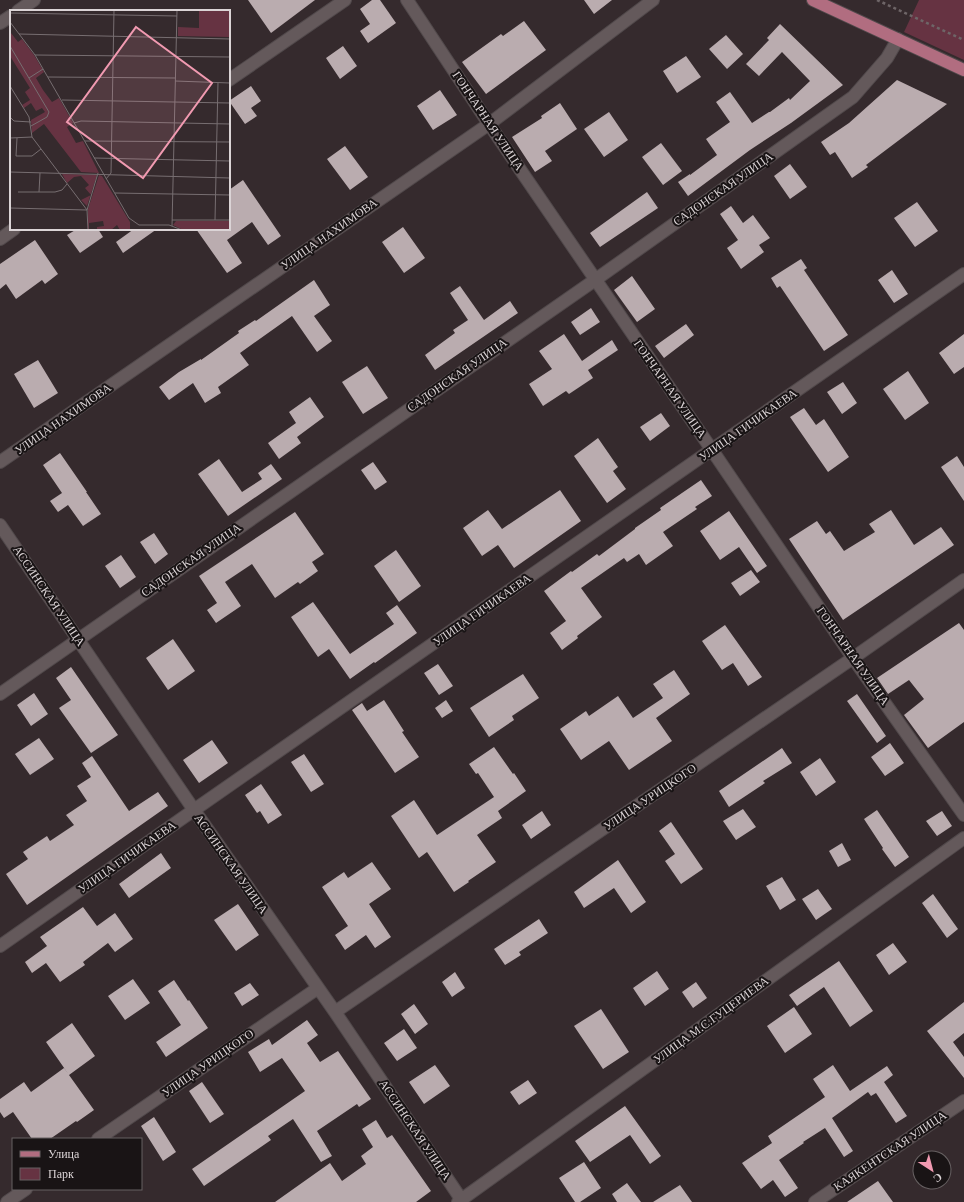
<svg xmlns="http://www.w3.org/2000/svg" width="964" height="1202" font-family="Georgia,serif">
  <rect width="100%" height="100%" fill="#352a2d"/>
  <path fill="#663342" d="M919 0H964V60L904 32Z"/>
  <path fill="#baacaf" d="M248 0H315L271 33Z
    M372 0H380L396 23 368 43 360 31 370 24 360 9Z
    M584 0H612L594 14Z
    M524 21 546 50 486 94 462 62 501 34 503 36Z
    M780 24 843 85 791 123 750 150 688 196 678 182 690 174V175L717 155 706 139 730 122 716 102 730 92 752 123 769 112H770L789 98 790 100 810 81 782 52 759 76 746 64 769 40 767 38Z
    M726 35 743 54 727 69 709 49Z
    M343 46 357 66 340 79 326 58Z
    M686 56 701 77 677 93 663 71Z
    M897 80 947 104 866 165 868 167 852 178 835 152 830 155 821 142 849 123Z
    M251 86 261 101 251 108 257 116 245 124 229 101Z
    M440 90 457 115 433 130 417 106Z
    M560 103 577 129 545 151 552 161 535 172 512 137 542 118 541 116Z
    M609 112 628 140 604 157 584 129Z
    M661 143 682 171 663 185 642 157Z
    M345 146 368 177 350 190 327 159Z
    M790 164 807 187 790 199 774 176Z
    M243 180 281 236 268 245 252 222 227 240 242 263 227 273 196 229H229V190Z
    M647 192 658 208 600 247 590 233Z
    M917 202 938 231 915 247 894 218Z
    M731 206 743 223 753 215 770 238 759 245 764 252 741 269 727 248 738 240 720 214Z
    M403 227 425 258 404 273 382 242Z
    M77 229H98L103 237 80 253 67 235Z
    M134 229H157L123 253 116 242Z
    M35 240 58 274 45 284 42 280 16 299 6 284 0 289V264Z
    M801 259 807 268 804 270 848 335 824 351 780 286 777 288 771 278Z
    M892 270 908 294 894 303 878 280Z
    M632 276 655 309 637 322 614 290Z
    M314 280 330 305 314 316 332 341 317 352 292 316 240 353 249 365 218 387 221 393 205 403 193 383 169 400 159 387 179 372 201 359V360L239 333 238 331 255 320 256 321Z
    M460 286 484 320 510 301 518 313 435 370 425 355 455 333 453 330 468 320 450 293Z
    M591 308 600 322 580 335 571 322Z
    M686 324 694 335 664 358 655 346Z
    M564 334 582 361 612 340 618 350 588 370 593 378 569 394 566 391 543 406 529 384 552 369 539 351Z
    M964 334V367L954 374 939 353Z
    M38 360 58 393 34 408 14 374Z
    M367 366 388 398 363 414 342 382Z
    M908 371 929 403 905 420 883 389Z
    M843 382 857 403 842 414 827 392Z
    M310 397 324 417 297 437 301 443 279 459 268 443 296 423 289 412Z
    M804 408 816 425 824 419 849 457 828 472 790 417Z
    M661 413 670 426 650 441 640 427Z
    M598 438 618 467 613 471 626 489 607 503 574 456Z
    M60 453 87 492H86L101 514 83 526 68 505 58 512 50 501 62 493 43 465Z
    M957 456 964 467V501L941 467Z
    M219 459 242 492 262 479 258 473 271 464 282 479 228 516 198 474Z
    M373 462 387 482 375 490 361 470Z
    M701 480 712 496 695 507 697 509 663 532 673 546 646 565 639 554 627 562 624 558 581 588 602 617 577 636 578 638 562 650 550 633 566 621 544 591 571 571 572 572 597 554 599 556 635 529V528L661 510 660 508Z
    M560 490 581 521 514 568 498 545 482 556 463 528 488 510 502 529Z
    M891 510 914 545 941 527 954 545 843 620 789 539 817 521 826 534 830 531 844 551 875 532 869 524Z
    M729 511 767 566 757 573 739 547 720 560 700 531Z
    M295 512 324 554 312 562 318 571 300 584 298 582 275 598 252 564 225 582 241 606 216 623 207 610 217 603 199 576Z
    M154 533 168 554 155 564 140 542Z
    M396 550 421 586 399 602 374 566Z
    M121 555 136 577 120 588 105 566Z
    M751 570 760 582 740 596 731 583Z
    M313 602 350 654 394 624 386 613 397 605 417 633 375 663 374 662 350 679 329 649 318 657 291 617Z
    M959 623 964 630V722L928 748 904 715 924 699 909 680 888 694 877 678Z
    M725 625 762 677 748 686 733 663 722 670 702 641Z
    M173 639 195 671 168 690 146 658Z
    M438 664 453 686 439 695 424 673Z
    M71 667 118 735 91 753 59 708 71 700 56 678Z
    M674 670 690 694 656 718 672 741 629 770 609 741 581 760 560 729 586 711 589 716 618 696 633 718 663 698 653 684Z
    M523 674 539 698 512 716 514 720 489 737 470 708Z
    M34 693 48 714 31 726 17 705Z
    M857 694 886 736 877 743 847 701Z
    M384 700 404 731 402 732 419 757 395 773 352 710 362 703 367 711Z
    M446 700 453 711 442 718 435 708Z
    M39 738 54 759 30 775 15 754Z
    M212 740 228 763 199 783 183 760Z
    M890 743 904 763 885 776 871 757Z
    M494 747 513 774 514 773 526 791 498 811 502 818 477 835 496 862 468 881 469 882 454 892 427 852 419 858 391 816 414 800 437 835 494 797 478 773 476 774 469 764Z
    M782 748 792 763 763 781 765 783 729 807 719 791Z
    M304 754 324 784 311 792 291 762Z
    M92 756 129 811 158 792 168 806 27 905 6 874 28 859 23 852 47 836 50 841 74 825 66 815 87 801 77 786 91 777 82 763Z
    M820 758 836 782 816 796 800 772Z
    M261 784 282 815 268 824 260 811 257 813 245 795Z
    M743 809 756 827 736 840 723 821Z
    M877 810 909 857 895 867 882 849 883 848 864 819Z
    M542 811 551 825 531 839 522 825Z
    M942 811 952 826 937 836 926 821Z
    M671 822 703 869 681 884 665 861 675 854 659 831Z
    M842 843 851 860 838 867 829 851Z
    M161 853 171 868 129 898 119 884Z
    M618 860 646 902 631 913 614 888 584 908 574 892Z
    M372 862 391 889 369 904 391 937 375 948 366 935 345 950 335 935 348 926 322 887 344 872 348 878Z
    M782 877 796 900 780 910 766 886Z
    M818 889 832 909 816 920 802 899Z
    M933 894 958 929 947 938 922 903Z
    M238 904 259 935 236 951 214 920Z
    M83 907 97 926 115 913 133 939 115 952 108 943 83 962 85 965 60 982 46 963 32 973 25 962 47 946 40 937Z
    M539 919 548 933 519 952 521 955 505 965 494 949Z
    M893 943 907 962 889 975 876 955Z
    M839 961 873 1011 850 1027 824 987 797 1006 789 995Z
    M657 971 669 989 645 1006 633 988Z
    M455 972 465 988 452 997 442 982Z
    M133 979 150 1003 125 1020 108 996Z
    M174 980 188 1001 189 1000 208 1028 166 1057 156 1042 181 1025 158 991Z
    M696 982 707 998 693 1008 682 992Z
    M250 983 259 995 242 1006 234 993Z
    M964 1002V1033L953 1042 964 1057V1078L927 1031Z
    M414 1004 428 1024 415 1034 401 1014Z
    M794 1007 812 1034 785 1053 767 1026Z
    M601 1009 629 1052 603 1069 574 1026Z
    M307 1020 318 1035 307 1043 320 1062 338 1051 371 1099 359 1107 357 1104 317 1131 332 1156 321 1162 293 1119 268 1136 271 1140 204 1186 192 1169 305 1091 282 1058 260 1072 248 1052 269 1039 272 1045Z
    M72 1023 95 1056 69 1075 46 1042Z
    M404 1029 417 1048 397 1061 384 1043Z
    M435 1065 450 1086 424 1104 409 1082Z
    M833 1065 850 1091 887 1066 893 1075 884 1082 907 1116 896 1123 876 1093 871 1096 868 1092 832 1118 853 1151 844 1157 825 1128 803 1142 804 1143 779 1160 798 1188 785 1197 773 1180 761 1189 742 1163 772 1143 768 1136 825 1097 813 1079Z
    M64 1068 94 1110 77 1122 76 1121 50 1139H32L13 1112 4 1118 0 1112V1099L24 1082 31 1092Z
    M528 1080 537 1093 519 1105 510 1092Z
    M202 1082 224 1114 210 1123 189 1091Z
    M625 1106 661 1156 650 1164 630 1135 590 1162 575 1141Z
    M154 1117 176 1152 163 1161 141 1126Z
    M376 1120 387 1138 392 1135 431 1191 416 1202H275L330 1163 342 1181 366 1164 361 1156 373 1147 362 1129Z
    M584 1162 601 1188 580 1202H575L559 1178Z
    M878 1181 893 1202H847Z
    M627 1183 641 1202H617L612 1194Z
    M680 1185 692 1202H653Z"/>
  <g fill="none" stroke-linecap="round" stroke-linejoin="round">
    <defs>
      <path id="minor" d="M407 0 489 124 712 450 853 658 964 815
        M18 11 34 0
        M0 23 11 16
        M229 80 345 0
        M0 239 14 229
        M0 462 489 124 653 0
        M0 525 194 810 335 1012 463 1202
        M0 694 595 280 853 97 887 58 898 39
        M0 946 194 810 964 274
        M335 1012 853 658 964 580
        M98 1139 318 988
        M7 1202 26 1189
        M458 1202 964 838
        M815 1202 964 1101"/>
      <path id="major" d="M813 0 964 70"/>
    </defs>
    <use href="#minor" stroke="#51494b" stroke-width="14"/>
    <use href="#major" stroke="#51494b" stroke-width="14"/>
    <path stroke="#6e6567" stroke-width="2.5" stroke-dasharray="3 3" stroke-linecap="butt" d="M877 0 964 40"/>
    <use href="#minor" stroke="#64595b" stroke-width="12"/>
    <use href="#major" stroke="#b16d80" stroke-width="12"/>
  </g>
  <g text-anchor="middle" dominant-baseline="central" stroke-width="4" stroke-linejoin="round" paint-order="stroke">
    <g font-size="12" fill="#dbd4d6" stroke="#191415">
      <text transform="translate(488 121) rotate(56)">ГОНЧАРНАЯ УЛИЦА</text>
      <text transform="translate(723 189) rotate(-35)">САДОНСКАЯ УЛИЦА</text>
      <text transform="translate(329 234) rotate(-35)">УЛИЦА НАХИМОВА</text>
      <text transform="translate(457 375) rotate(-35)">САДОНСКАЯ УЛИЦА</text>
      <text transform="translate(670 389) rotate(55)">ГОНЧАРНАЯ УЛИЦА</text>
      <text transform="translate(63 419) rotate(-35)">УЛИЦА НАХИМОВА</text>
      <text transform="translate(748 425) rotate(-35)">УЛИЦА ГИЧИКАЕВА</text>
      <text transform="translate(191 560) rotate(-35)">САДОНСКАЯ УЛИЦА</text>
      <text transform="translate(49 596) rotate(56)">АССИНСКАЯ УЛИЦА</text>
      <text transform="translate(482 610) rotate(-35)">УЛИЦА ГИЧИКАЕВА</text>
      <text transform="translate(853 656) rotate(55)">ГОНЧАРНАЯ УЛИЦА</text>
      <text transform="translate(650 797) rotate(-34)">УЛИЦА УРИЦКОГО</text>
      <text transform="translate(127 857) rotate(-35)">УЛИЦА ГИЧИКАЕВА</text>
      <text transform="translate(231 864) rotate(55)">АССИНСКАЯ УЛИЦА</text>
      <text transform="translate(711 1020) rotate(-36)">УЛИЦА М.С.ГУЦЕРИЕВА</text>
      <text transform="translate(208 1063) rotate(-35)">УЛИЦА УРИЦКОГО</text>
      <text transform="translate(415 1130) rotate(56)">АССИНСКАЯ УЛИЦА</text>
      <text transform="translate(890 1151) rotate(-34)">КАЯКЕНТСКАЯ УЛИЦА</text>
    </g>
  </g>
  <g transform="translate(10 10)">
    <rect width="220" height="220" fill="#352a2d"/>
    <path d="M189 0H220V27L168 26V17L189 18ZM1 23 8 32 12 29 24 45 34 62 26 68 33 80 42 92 49 88 63 113 57 117 66 133 73 131 89 163 71 162 34 114 22 123 21 110 35 102 32 98 26 101 21 93 14 98 12 95 20 90 15 82 20 78 0 46ZM52 164 87 165 77 196 71 190 81 185 75 178 79 175 71 166 64 167 57 173ZM89 165 92 166 120 212V220H110L107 215 101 220H87V217L94 216 93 211 79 213V220H78V199ZM166 211H220V220H173L163 215Z" fill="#663342"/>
    <path fill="none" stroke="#776e71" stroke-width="1" d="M0 3 167 6M0 12 25 45 119 208 129 215H159L172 220M9 24 220 29M0 36 39 102 37 107 21 116M25 45 220 47M38 67 165 68M19 68 33 59M165 71 220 73M0 76 19 107 22 127 77 200 78 220M52 90 220 93M0 107 4 111 21 112M64 113 71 111 220 114M0 128 22 127M7 128 6 146H22L31 139M75 131 220 132M84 148 220 151M0 162 220 168M96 169 101 163 104 0M8 182H45L52 180 57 174M29 182 30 163M105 183 220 185M0 198 77 200 88 163M162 210H220M205 210 208 72M162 216 167 0"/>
    <path fill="#f19ab1" fill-opacity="0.15" stroke="#f19ab1" stroke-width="2" d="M126 17 202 73 133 168 57 112Z"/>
    <rect width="220" height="220" fill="none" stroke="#dbd4d6" stroke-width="2"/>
  </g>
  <rect x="12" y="1138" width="130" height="52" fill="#191415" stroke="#676162"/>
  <rect x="20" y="1151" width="20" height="6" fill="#b16d80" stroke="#676162"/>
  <text x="48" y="1158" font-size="12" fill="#dbd4d6">Улица</text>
  <rect x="20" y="1168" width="20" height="12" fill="#663342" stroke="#676162"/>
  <text x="48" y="1178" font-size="12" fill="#dbd4d6">Парк</text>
  <g transform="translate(932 1170) rotate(144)"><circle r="19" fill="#191415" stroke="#676162"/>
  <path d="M0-3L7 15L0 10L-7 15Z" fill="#f19ab1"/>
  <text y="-6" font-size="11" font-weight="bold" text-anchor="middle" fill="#dbd4d6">С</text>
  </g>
</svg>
